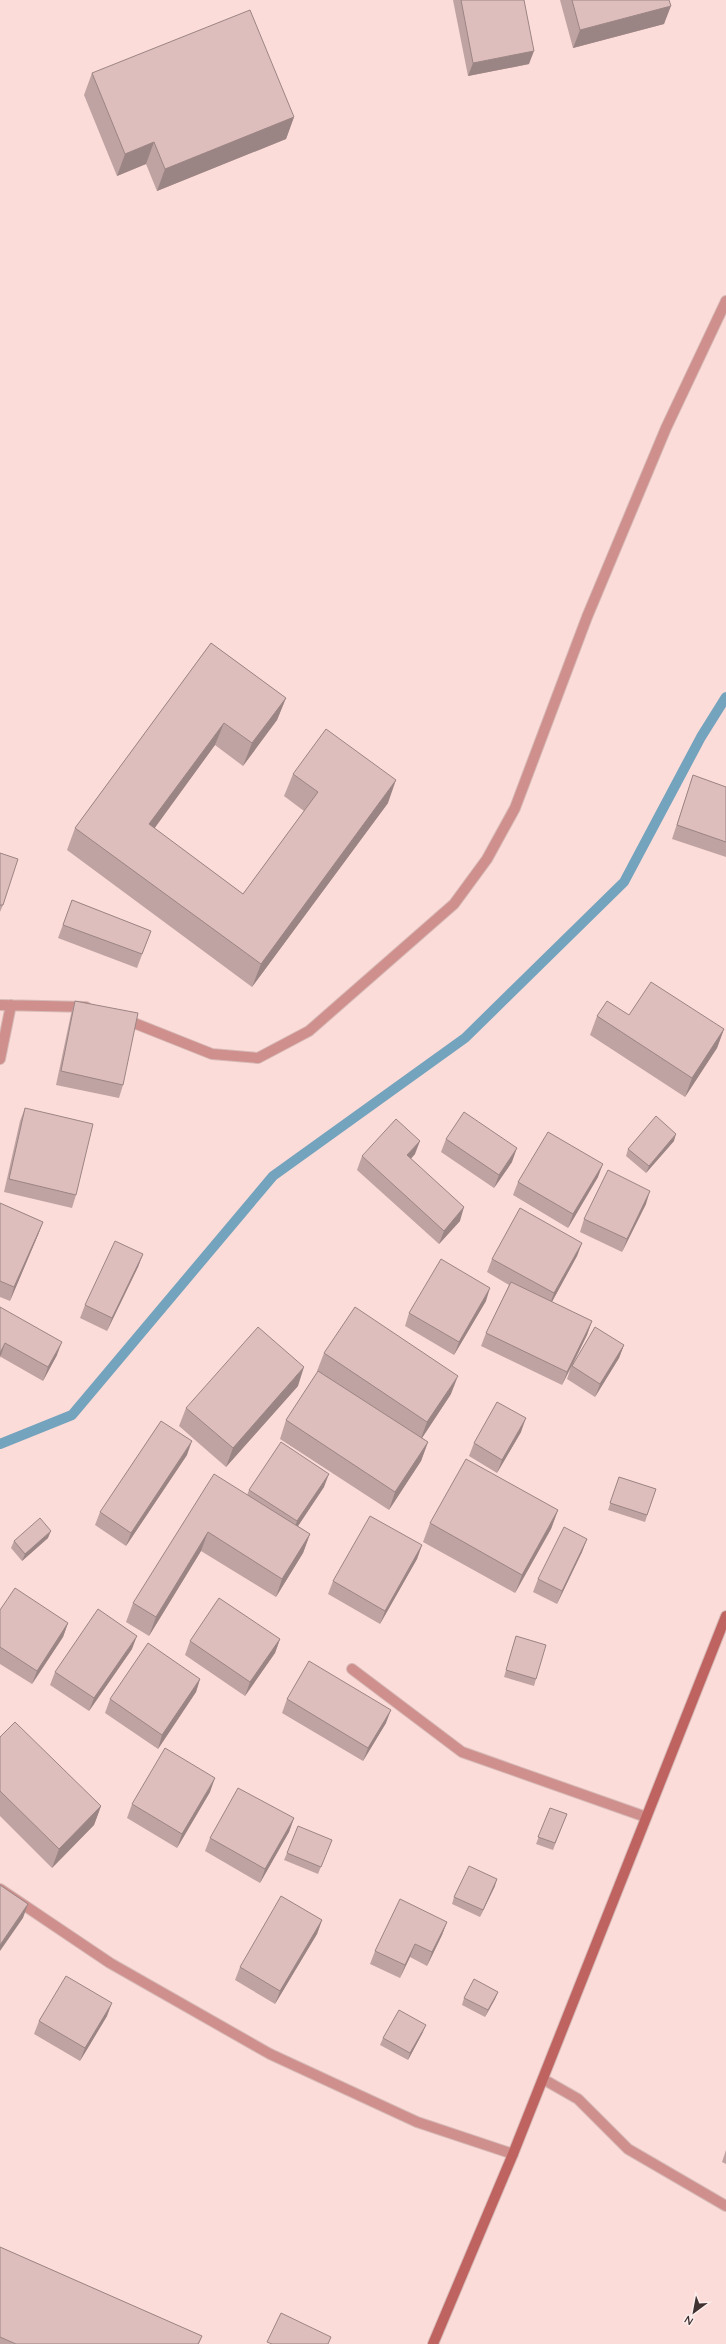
<svg xmlns="http://www.w3.org/2000/svg" width="726" height="2344" font-family="Quicksand,sans-serif">
  <rect width="100%" height="100%" fill="#fcdcd9"/>
  <g fill="none" stroke-linecap="round" stroke-linejoin="round">
    <path stroke="#73a3bd" stroke-width="10" d="M0 1444 72 1415 273 1176 465 1038 624 882 701 737 726 697"/>
    <defs>
      <path id="street" d="M0 1005 86 1007
        M124 1019 212 1054 258 1058 309 1031 454 904 487 859 515 808 587 617 666 428 726 301
        M0 1059 11 1005
        M352 1669 462 1752 646 1817
        M0 1889 110 1963 270 2054 417 2122 513 2154
        M543 2079 578 2099 628 2149 726 2206"/>
      <path id="secondary" d="M433 2344 513 2154 726 1616"/>
    </defs>
    <use href="#street" stroke="#d6bab7" stroke-width="12"/>
    <use href="#secondary" stroke="#d6bab7" stroke-width="12"/>
    <use href="#street" stroke="#cf8f8c" stroke-width="10"/>
    <use href="#secondary" stroke="#bf6361" stroke-width="10"/>
  </g>
  <path fill="#bea3a2" d="M453 0H524L529 64 468 76Z
    M560 0H669L664 24 573 48Z
    M92 73 294 117 286 139 157 191 146 164 117 176 84 95Z
    M211 643 286 698 277 720 243 766 215 745 154 828 243 894 304 811 284 796 293 774 388 803 252 987 67 850 75 828Z
    M693 775 726 787V857L672 839Z
    M0 853 3 905 0 912Z
    M72 900 151 931 137 968 58 938Z
    M75 1001 123 1085 119 1098 56 1085 71 1014Z
    M629 1015 724 1029 717 1048 685 1097 590 1035 597 1016Z
    M25 1108 76 1195 72 1208 4 1192 20 1121Z
    M446 1139 512 1162 494 1188 441 1152Z
    M674 1141 646 1173 626 1156 628 1149Z
    M415 1154 411 1159 460 1221 439 1244 357 1170 362 1156Z
    M598 1177 568 1228 513 1195 518 1182Z
    M0 1203 43 1222 38 1235 10 1301 0 1297Z
    M646 1204 622 1252 580 1232 584 1219Z
    M582 1243 577 1256 552 1302 592 1321 587 1335 573 1364 624 1345 619 1358 595 1397 567 1379 571 1367 562 1385 481 1346 486 1333 509 1285 487 1272 492 1259Z
    M143 1254 138 1267 107 1331 80 1318 85 1305Z
    M486 1301 454 1355 405 1326 409 1313Z
    M0 1307 57 1355 43 1381 1 1357Z
    M324 1353 451 1394 422 1438 428 1442 421 1461 389 1510 280 1439 286 1420 318 1372 317 1371Z
    M298 1386 226 1467 179 1426 186 1408Z
    M521 1432 497 1473 469 1456 474 1443Z
    M187 1455 126 1546 95 1525 100 1512Z
    M619 1477 656 1489 645 1522 608 1510Z
    M324 1487 298 1526 310 1534 303 1553 276 1597 201 1551 149 1636 126 1622 133 1603 247 1495 249 1490Z
    M558 1510 551 1529 515 1593 423 1542 430 1523Z
    M48 1538 22 1561 11 1548 14 1541Z
    M587 1539 582 1552 557 1604 533 1592 538 1579Z
    M422 1545 417 1559 380 1624 328 1594 333 1581Z
    M0 1610 68 1623 63 1637 32 1684 0 1664Z
    M516 1636 536 1679 534 1686 504 1677Z
    M280 1639 275 1653 245 1696 185 1655 190 1641Z
    M132 1649 89 1711 50 1685 55 1672Z
    M200 1679 196 1692 158 1749 105 1713 110 1699Z
    M287 1699 386 1723 363 1761 282 1713Z
    M0 1737 101 1806 94 1825 52 1868 0 1816Z
    M210 1792 177 1848 127 1818 132 1804Z
    M550 1808 567 1814 553 1850 536 1844Z
    M294 1818 289 1832 260 1883 205 1851 210 1838Z
    M332 1840 318 1874 284 1860 287 1853Z
    M495 1886 480 1917 452 1904 454 1897Z
    M322 1920 317 1934 275 2004 235 1980 240 1967Z
    M447 1922 442 1935 427 1966 410 1957 400 1978 370 1964 375 1951Z
    M498 1992 495 1999 485 2017 462 2005 464 1998Z
    M107 2016 80 2061 34 2034 39 2021Z
    M423 2032 408 2060 380 2045 383 2038Z
    M726 2150V2164L722 2162Z
    M0 2247 202 2336 199 2344H0Z"/>
  <path fill="#9b8584" d="M671 6 664 24 573 48 580 30Z
    M534 51 529 64 468 76 473 63Z
    M294 117 286 139 157 191 165 169Z
    M154 142 146 164 117 176 125 154Z
    M286 698 277 720 243 766 252 743Z
    M224 723 215 745 141 847 149 824Z
    M396 780 388 803 252 987 261 964Z
    M724 1029 717 1048 685 1097 692 1078Z
    M676 1134 674 1141 646 1173 649 1166Z
    M420 1141 415 1154 402 1168 407 1155Z
    M517 1148 512 1162 494 1188 499 1175Z
    M603 1164 598 1177 568 1228 573 1214Z
    M650 1191 646 1204 622 1252 627 1239Z
    M464 1207 460 1221 439 1244 444 1231Z
    M43 1222 38 1235 10 1301 14 1287Z
    M582 1243 577 1256 549 1307 554 1293Z
    M143 1254 138 1267 107 1331 112 1318Z
    M490 1288 486 1301 454 1355 459 1342Z
    M592 1321 587 1335 562 1385 567 1372Z
    M62 1342 57 1355 43 1381 48 1367Z
    M5 1343 0 1358V1353Z
    M624 1345 619 1358 595 1397 600 1384Z
    M304 1367 298 1386 226 1467 233 1448Z
    M458 1376 451 1394 420 1441 427 1422Z
    M526 1418 521 1432 497 1473 502 1460Z
    M192 1441 187 1455 126 1546 131 1533Z
    M428 1442 421 1461 389 1510 395 1492Z
    M329 1474 324 1487 292 1535 297 1521Z
    M558 1510 551 1529 515 1593 522 1575Z
    M51 1531 48 1538 22 1561 25 1554Z
    M208 1532 201 1551 149 1636 156 1617Z
    M310 1534 303 1553 276 1597 282 1579Z
    M587 1539 582 1552 557 1604 562 1591Z
    M422 1545 417 1559 380 1624 385 1611Z
    M68 1623 63 1637 32 1684 37 1671Z
    M137 1636 132 1649 89 1711 94 1698Z
    M280 1639 275 1653 245 1696 250 1682Z
    M200 1679 196 1692 158 1749 162 1735Z
    M391 1710 386 1723 363 1761 368 1748Z
    M215 1778 210 1792 177 1848 182 1834Z
    M101 1806 94 1825 52 1868 59 1849Z
    M294 1818 289 1832 260 1883 265 1869Z
    M497 1879 495 1886 480 1917 483 1910Z
    M28 1904 23 1918 0 1951V1945Z
    M322 1920 317 1934 275 2004 280 1991Z
    M447 1922 442 1935 427 1966 432 1952Z
    M415 1944 410 1957 400 1978 405 1965Z
    M498 1992 495 1999 485 2017 488 2010Z
    M112 2003 107 2016 80 2061 85 2048Z
    M426 2025 423 2032 408 2060 410 2053Z"/>
  <path fill="#ddbebc" stroke="#9b8584" d="M461 0H524L534 51 473 63Z
    M572 0H669L671 6 580 30Z
    M250 10 294 117 165 169 154 142 125 154 92 73Z
    M211 643 286 698 252 743 224 723 149 824 243 894 318 792 293 774 326 729 396 780 261 964 75 828Z
    M693 775 726 787V842L677 825Z
    M0 853 18 859 3 905H0Z
    M72 900 151 931 142 954 63 925Z
    M651 982 724 1029 692 1078 597 1016 607 1001 629 1015Z
    M75 1001 138 1013 123 1085 61 1071Z
    M25 1108 93 1124 76 1195 9 1179Z
    M464 1112 517 1148 499 1175 446 1139Z
    M656 1116 676 1134 649 1166 628 1149Z
    M396 1119 420 1141 407 1155 464 1207 444 1231 362 1156Z
    M548 1132 603 1164 573 1214 518 1182Z
    M608 1170 650 1191 627 1239 584 1219Z
    M0 1203 43 1222 14 1287 0 1281Z
    M520 1208 582 1243 554 1293 492 1259Z
    M115 1241 143 1254 112 1318 85 1305Z
    M441 1259 490 1288 459 1342 409 1313Z
    M511 1282 592 1321 567 1372 486 1333Z
    M0 1307 62 1342 48 1367 5 1343 0 1353Z
    M355 1307 458 1376 427 1422 324 1353Z
    M258 1327 304 1367 233 1448 186 1408Z
    M595 1327 624 1345 600 1384 572 1366Z
    M318 1371 428 1442 395 1492 286 1420Z
    M497 1402 526 1418 502 1460 474 1443Z
    M161 1421 192 1441 131 1533 100 1512Z
    M281 1442 329 1474 297 1521 249 1490Z
    M466 1459 558 1510 522 1575 430 1523Z
    M214 1474 310 1534 282 1579 208 1532 156 1617 133 1603Z
    M619 1477 656 1489 647 1515 610 1503Z
    M370 1516 422 1545 385 1611 333 1581Z
    M40 1518 51 1531 25 1554 14 1541Z
    M564 1527 587 1539 562 1591 538 1579Z
    M15 1588 68 1623 37 1671 0 1647V1610Z
    M219 1598 280 1639 250 1682 190 1641Z
    M98 1609 137 1636 94 1698 55 1672Z
    M516 1636 546 1645 536 1679 506 1670Z
    M148 1643 200 1679 162 1735 110 1699Z
    M309 1661 391 1710 368 1748 287 1699Z
    M15 1722 101 1806 59 1849 0 1791V1737Z
    M165 1748 215 1778 182 1834 132 1804Z
    M238 1788 294 1818 265 1869 210 1838Z
    M550 1808 567 1814 555 1843 538 1837Z
    M298 1826 332 1840 321 1867 287 1853Z
    M469 1866 497 1879 483 1910 454 1897Z
    M0 1885 28 1904 0 1945Z
    M281 1896 322 1920 280 1991 240 1967Z
    M400 1899 447 1922 432 1952 415 1944 405 1965 375 1951Z
    M66 1976 112 2003 85 2048 39 2021Z
    M474 1979 498 1992 488 2010 464 1998Z
    M399 2010 426 2025 410 2053 383 2038Z
    M0 2247 202 2336 198 2344H16L0 2337Z
    M281 2313 331 2337 328 2344H272L267 2342Z"/>
  <g transform="translate(694 2312) rotate(212)" stroke="#fbeeed" stroke-width="3" paint-order="stroke">
  <path d="M0-3L7 15L0 10L-7 15Z" fill="#3f3231"/>
  <text y="-6" font-size="11" font-weight="bold" text-anchor="middle" fill="#3f3231">N</text>
  </g>
</svg>
